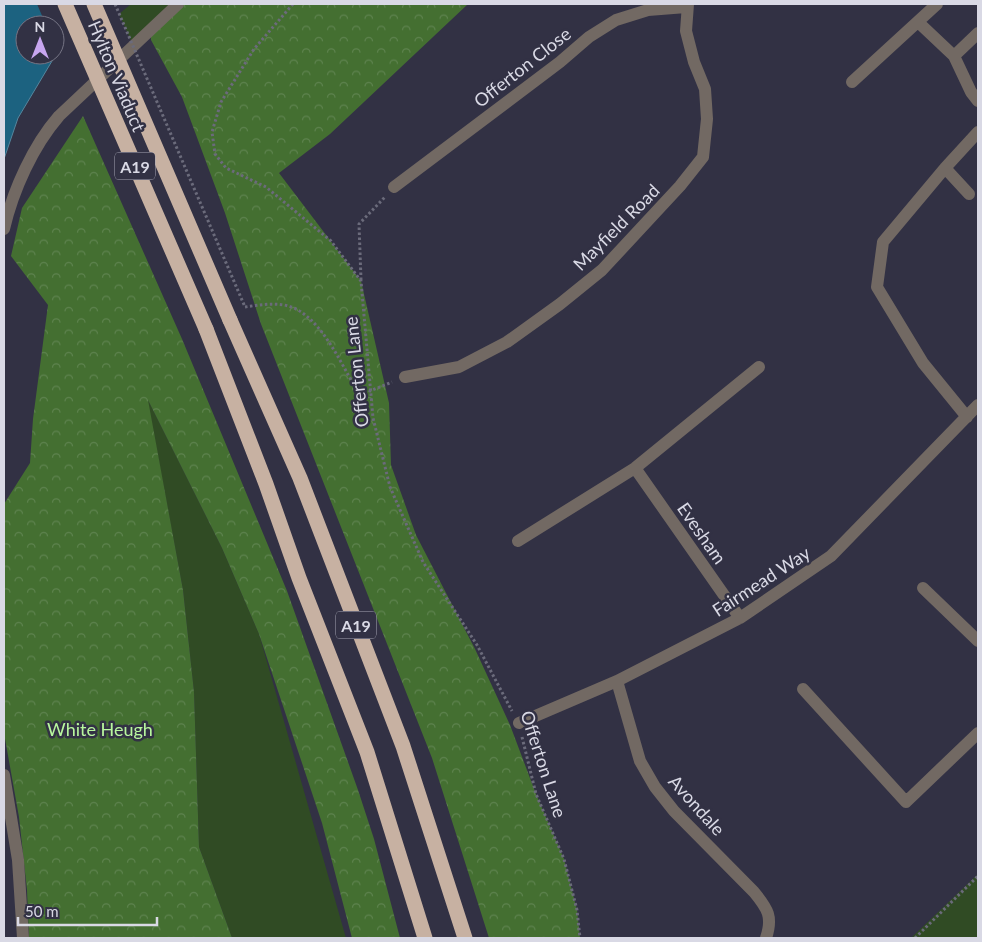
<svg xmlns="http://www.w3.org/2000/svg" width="982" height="942" font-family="Lato,sans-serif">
  <defs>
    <pattern id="forest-crowns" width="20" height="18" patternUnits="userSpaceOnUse" patternTransform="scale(1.25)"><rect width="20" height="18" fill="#446f31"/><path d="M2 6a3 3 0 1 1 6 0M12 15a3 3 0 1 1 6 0" fill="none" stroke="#5e834f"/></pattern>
  </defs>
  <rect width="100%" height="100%" fill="#323144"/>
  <path fill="#304b24" d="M131 4H178L133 45 119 14Z
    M147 398 222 548 259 634 346 938H232L199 847 194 692 183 590Z
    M978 874V938H911Z"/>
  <path fill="url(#forest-crowns)" d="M178 4H468L330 134 279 173 361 281 389 403 391 465 416 535 475 649 510 725 536 794 564 859 577 910 580 938H489L432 758 261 324 225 213 182 97 151 40V29Z
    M83 116 182 339 287 591 358 790 374 839 400 938H352L322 823 259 634 222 548 148 400 183 590 194 692 199 847 232 938H29L27 890 19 817 4 733V504L30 463 33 419 48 305 11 256 22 208Z"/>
  <path fill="#1c6280" stroke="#55869e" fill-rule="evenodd" d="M4 4H86L18 118 4 159ZM25 25H55V55H25Z"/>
  <path fill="#323144" d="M37 4H88L58 55 55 47V25H46Z"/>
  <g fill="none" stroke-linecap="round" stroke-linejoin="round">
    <path stroke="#6b6b7b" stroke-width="3" stroke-dasharray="2.5 2.5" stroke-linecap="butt" d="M293 4 254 49 221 102 212 132 215 154 226 168 266 187 331 241 361 281 373 418 390 487 423 562 477 645 512 711
      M361 280 359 224 385 197
      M245 307C258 305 271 303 284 305 318 311 339 360 355 387L370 391 392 382
      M522 737 536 794 564 859 577 910 580 938
      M915 938 978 876"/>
    <path stroke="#726963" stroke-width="12" d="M918 22 954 56 971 92 978 101
      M954 56 978 33
      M852 82 937 4
      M945 168 969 194
      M394 187 560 62 589 37 616 20 648 10 686 7
      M4 229C13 190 33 146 59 116L178 4
      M405 377 459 367 507 342 560 304 602 270 680 186 703 157 707 119 705 89 694 62 686 31 688 4
      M967 417 923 363 877 287 883 242 945 168 978 132
      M635 468 740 618
      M518 541 635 468 759 367
      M923 588 978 641
      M617 681 640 761 655 787 674 811 754 892C768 909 773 917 766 938
      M803 689 906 802 978 733
      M519 723 617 681 740 618 831 556 978 405
      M4 775 18 860 23 938"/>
    <path stroke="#c7b1a2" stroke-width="15" d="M230 320 300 478 403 746 465 938
      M206 329 266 484 299 578 367 752 425 938"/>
    <path stroke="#6b6b7b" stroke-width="3" stroke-dasharray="2.5 2.5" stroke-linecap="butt" d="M115 4 245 307"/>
    <path stroke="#c7b1a2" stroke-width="15" d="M65 4 206 329
      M94 4 230 320"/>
  </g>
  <g text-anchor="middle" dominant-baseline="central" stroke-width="5" stroke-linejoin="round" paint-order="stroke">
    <g fill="#323144" stroke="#a7a7b5" stroke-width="1">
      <rect x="115" y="152.5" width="40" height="27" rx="4"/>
      <rect x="336" y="611.5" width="40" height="27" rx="4"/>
    </g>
    <g font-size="16" font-weight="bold" fill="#d9d9e5">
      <text x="135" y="166">A19</text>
      <text x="356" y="625">A19</text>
    </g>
    <g font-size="18" fill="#d9d9e5" stroke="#323144">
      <text transform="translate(522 67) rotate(-38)">Offerton Close</text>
      <text transform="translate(117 76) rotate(67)">Hylton Viaduct</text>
      <text transform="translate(616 227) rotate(-45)">Mayfield Road</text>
      <text transform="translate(356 372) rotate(-96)">Offerton Lane</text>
      <text transform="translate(702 533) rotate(55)">Evesham</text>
      <text transform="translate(761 581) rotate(-33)">Fairmead Way</text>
      <text transform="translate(544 764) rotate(72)">Offerton Lane</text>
      <text transform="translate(697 805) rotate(48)">Avondale</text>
    </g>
    <g font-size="18" fill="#b8f79e" stroke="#323144">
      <text x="100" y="729">White Heugh</text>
    </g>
  </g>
  <rect width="982" height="942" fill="none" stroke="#d9d9e5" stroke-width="10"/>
  <g transform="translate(40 40)"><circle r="24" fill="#323144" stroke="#757484"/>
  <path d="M0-4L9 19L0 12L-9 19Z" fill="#c7a6ef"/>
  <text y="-8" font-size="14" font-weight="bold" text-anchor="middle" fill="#d9d9e5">N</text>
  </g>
  <path d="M18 917v8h139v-8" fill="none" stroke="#d9d9e5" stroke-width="2.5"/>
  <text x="25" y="917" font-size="15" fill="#d9d9e5" stroke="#323144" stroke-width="4" paint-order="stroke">50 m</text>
</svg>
